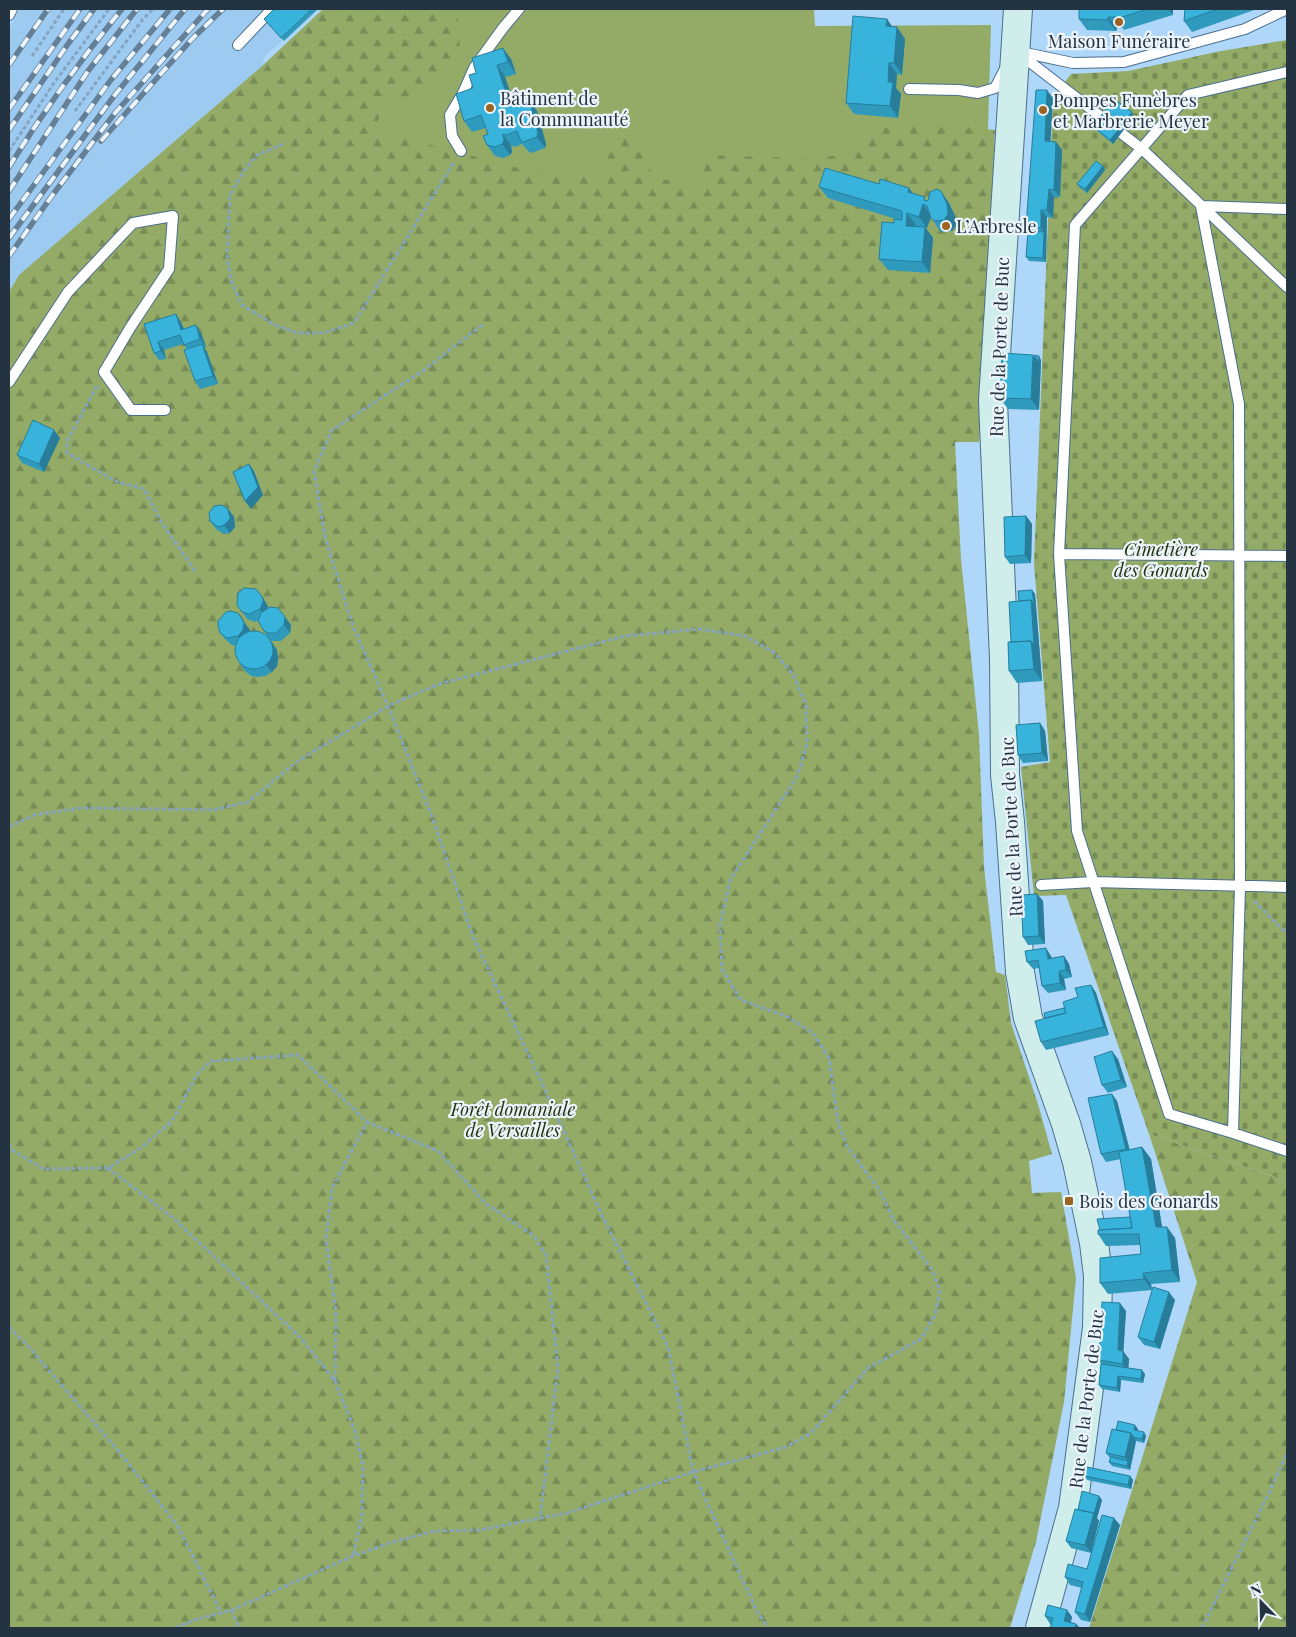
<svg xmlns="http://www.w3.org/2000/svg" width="1296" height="1637" font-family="'Playfair Display',serif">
  <defs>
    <pattern id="forest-firs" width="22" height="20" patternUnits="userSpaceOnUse" patternTransform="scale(1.25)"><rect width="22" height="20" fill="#93ab67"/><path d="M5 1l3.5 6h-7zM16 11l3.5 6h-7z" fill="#788c56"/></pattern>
    <pattern id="cemetery-stones" width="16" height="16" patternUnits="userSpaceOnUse" patternTransform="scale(1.25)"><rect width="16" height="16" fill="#93ab67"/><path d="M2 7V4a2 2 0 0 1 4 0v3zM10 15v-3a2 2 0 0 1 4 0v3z" fill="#788c56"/></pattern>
  </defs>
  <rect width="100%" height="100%" fill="#afd7fa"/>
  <path fill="#9dcaf1" d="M20 9H318L265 56 262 66 19 275 9 292V28Z"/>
  <path fill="#93ab67" d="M358 9H814L815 26 991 25 979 442 511 289 218 384Z"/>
  <path fill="url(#forest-firs)" d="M323 9H457L460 50 419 96 386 101 374 130 526 170 602 174 615 135 641 140 653 177 699 187 709 155 818 159 860 150 870 128 903 126 908 120 995 130 979 442H955L961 559 979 734 984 867 996 972 1005 975 1011 1023 1038 1104 1052 1154 1029 1161 1032 1193 1061 1192 1076 1278 1064 1402 1036 1542 1010 1628H9V292L19 275 262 66Z
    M1149 1134 1287 1181V1628H1089L1197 1282Z"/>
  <path fill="url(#cemetery-stones)" d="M1287 40V1181L1149 1134 1066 895 1034 896 1021 767 1050 762 1034 563 1053 98 1071 74 1128 71 1221 51Z"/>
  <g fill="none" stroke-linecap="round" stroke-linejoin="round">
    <defs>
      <path id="service" d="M9 15 12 9
        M238 45 272 9
        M1016 51 1073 63 1124 62 1245 29 1287 9
        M1018 53 1104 119
        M1287 72 1188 95 1075 225 1059 554 1077 831 1169 1114 1233 1133 1287 1151
        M909 89 959 90 978 93 995 88 1006 67
        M1121 133 1142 149 1287 287
        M461 151 452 136 450 115 463 93 474 68 503 28 519 9
        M9 382 68 292 133 223 173 216 169 269 130 328 104 372 131 410H165
        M1059 554 1287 556
        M1041 885 1093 882 1287 887
        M1233 1133 1240 887 1239 404 1201 206 1287 209"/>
      <path id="secondary" d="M1018 9 993 401 1004 658 1005 775 1010 822 1020 972 1028 1018 1066 1124 1077 1162 1094 1243 1098 1276 1097 1328 1073 1508 1040 1628"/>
    </defs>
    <use href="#service" stroke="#4a6e8d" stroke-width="12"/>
    <use href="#secondary" stroke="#4a6e8d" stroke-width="30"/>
    <path stroke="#84a4c0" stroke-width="3" stroke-dasharray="4 2.5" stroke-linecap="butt" d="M32 56 64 9
      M75 111 143 19 153 9
      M283 144 257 155 243 172 230 195 227 255 231 280 242 305 273 324 297 333H323L354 323 454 162
      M9 151 54 83 109 9
      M482 325 421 372 332 430 314 471 325 537 353 626 388 706 433 819 473 937 540 1079 602 1215 668 1347 693 1472 757 1611 768 1628
      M97 386 67 441V453L117 482 144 489 161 522 195 571
      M9 827 34 815 81 808 213 810 248 802 295 763 388 706 439 684 625 636 700 629 745 636 775 653 794 676 806 705 807 743 798 775 730 880 720 926 722 970 741 1000 788 1017 813 1033 829 1058 838 1122 847 1146 880 1191 893 1219 933 1271 940 1293 935 1315 921 1339 868 1368 811 1433 786 1447 693 1472 567 1513 480 1530 435 1531 393 1542 353 1556 232 1610 194 1620 175 1628
      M1254 901 1287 934
      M9 1144 12 1150 43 1169 108 1168 141 1148 172 1121 198 1073 211 1061 298 1055 367 1122 438 1151 486 1204 533 1235 546 1255 558 1368 540 1518
      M108 1168 173 1218 301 1338 335 1381 355 1431 363 1465 362 1514 353 1556
      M9 1327 28 1346 120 1453 177 1525 221 1612
      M335 1381 336 1312 326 1240 332 1188 367 1122
      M232 1610 239 1628
      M1202 1628 1270 1491 1287 1453"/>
    <use href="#service" stroke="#fff" stroke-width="10"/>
    <use href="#secondary" stroke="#cfeeeb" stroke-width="28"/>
    <defs>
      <path id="rail" d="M9 65 48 9
        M9 109 80 9
        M9 130 68 44 94 9
        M101 141 192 39 223 9
        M9 167C43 112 81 59 122 9
        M9 191 88 71 137 9
        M9 219 110 81 170 9
        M9 238 114 96 185 9
        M9 256 54 193 115 113 208 9"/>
    </defs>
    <use href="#rail" stroke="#647f96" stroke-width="5.5"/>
    <use href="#rail" stroke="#ecf4fb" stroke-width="4" stroke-dasharray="11" stroke-linecap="butt"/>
  </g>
  <path fill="#309abd" d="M274 9H318L284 41 264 19Z
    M1079 9H1173V15L1124 30 1123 28H1117L1116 31 1087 30 1079 19Z
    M1185 9H1257L1192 32 1184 21Z
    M887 19 892 27 905 39 902 75 897 74 896 88 901 94 898 118 854 114 846 103Z
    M511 59 516 74 505 77 514 104 537 111 546 144 545 148 531 153 529 152 522 144 515 147 511 145 512 152 510 155 503 158 495 156 487 145 488 134 486 128 472 132 464 121 476 73Z
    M1053 98 1050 142H1056L1062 150 1060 197H1054L1053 218 1047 217 1046 262 1029 261 1026 257 1028 231 1026 227Z
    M1134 116 1113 144 1096 130 1093 126Z
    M1103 166 1105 170 1087 193 1080 188 1077 184Z
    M819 187 913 194 928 201 949 203 955 216 956 226 952 231 942 232 939 230 931 217 927 228 925 227 933 238 930 273 888 270 879 259 894 223 899 220 828 198Z
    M181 322 184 329 196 325 201 333 206 347 204 348 207 352 218 384 200 389 195 381 187 349 183 344 164 350 166 359 159 360 154 353 144 324Z
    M1041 360 1039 410 1008 409 1000 398Z
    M60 438 44 472 22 463 17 455Z
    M228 509 234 517 235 527 230 533 224 534 216 529 210 521Z
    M1026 516 1032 524 1031 563 1010 564 1005 557Z
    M1035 594 1042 681 1017 683 1009 671 1019 601Z
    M237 605 268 606V608L291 625 290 633 281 641H273L269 639 264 631 258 620 255 622 247 619Z
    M244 622 250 630V632L277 650 278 659 277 666 272 672 265 676 258 677 251 676 245 671 240 664 235 645H232L226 640 220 633Z
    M1040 723 1045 731 1048 761 1023 763 1018 755Z
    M1037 894 1043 901 1045 944 1028 945 1023 937Z
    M1051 956 1052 958 1064 956 1069 964 1072 977 1064 979 1066 990 1048 993 1042 986 1039 968 1033 969 1027 962Z
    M1091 985 1096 993 1109 1035 1046 1050 1041 1042 1045 1018 1064 1008 1078 997Z
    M1118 1059 1127 1087 1108 1093 1102 1085Z
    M1117 1101 1130 1150 1142 1147 1151 1159 1162 1227H1167L1175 1238 1180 1282 1151 1284 1152 1290 1108 1294 1100 1283 1141 1254 1140 1245 1106 1246 1098 1234 1100 1230 1130 1217 1121 1159 1106 1162 1101 1154Z
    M1175 1300 1160 1349 1144 1345 1138 1337Z
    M1126 1311 1123 1351 1129 1359 1128 1368 1145 1374 1143 1383 1121 1380 1120 1392 1102 1389 1099 1385 1101 1364 1099 1360Z
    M1138 1429 1137 1431 1146 1436 1144 1443 1136 1441 1130 1470 1112 1466 1109 1462 1110 1458 1106 1453 1116 1430Z
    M1085 1476H1130L1133 1480 1131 1489 1087 1480Z
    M1102 1500 1097 1518 1099 1521 1091 1553 1071 1548 1066 1541 1078 1510Z
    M1120 1525 1090 1622 1081 1620 1075 1612 1082 1588 1070 1585 1065 1577 1087 1569Z
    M1067 1610 1072 1617 1071 1622 1076 1624 1080 1628H1050L1052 1624H1050L1045 1616Z"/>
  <path fill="#277d9a" d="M1168 9H1173V15Z
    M1108 17 1117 28 1116 31 1108 20Z
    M887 19 895 31 886 26Z
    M897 27 905 39 902 75 894 63Z
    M503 48 511 59 516 74 508 62Z
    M889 63 897 74 896 88 901 94 898 118 890 106 888 82Z
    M497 65 505 77 518 116 510 105Z
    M1047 90 1053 98 1050 149 1045 141Z
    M529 99 537 111 546 144 545 148 537 137Z
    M1132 112 1134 116 1113 144 1110 140Z
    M503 134 511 145 512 152 510 155 502 144Z
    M1056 142 1062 150 1060 197 1054 190Z
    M1103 166 1105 170 1087 193 1085 189Z
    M909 188 917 199 908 192Z
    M1049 189 1054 197 1053 218 1047 210Z
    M941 191 949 203 955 216 956 226 952 231 944 220Z
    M923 204 931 216 927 228 919 217Z
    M1041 210 1047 217 1046 262 1043 258 1044 232 1041 228Z
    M907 213 915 224 914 237 906 226Z
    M925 227 933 238 930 273 922 262Z
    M176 314 181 322 187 338 181 330Z
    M196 325 201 333 206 347 200 339Z
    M158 342 164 350 166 359 161 351Z
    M202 344 207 352 218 384 213 376Z
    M1033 355 1039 362V356L1041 360 1039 410 1031 399Z
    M54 430 60 438 44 472 39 464Z
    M249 464 254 471 263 495 251 509 245 501Z
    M228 509 234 517 235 527 230 533 224 525Z
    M1026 516 1032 524 1031 563 1025 555Z
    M1032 590 1035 594 1042 681 1034 669 1031 641V600Z
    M263 598 268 606V610L265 617 260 609Z
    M285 617 291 625 290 633 284 625Z
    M244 622 250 630 249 638 244 644 238 636Z
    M268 636 277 650 278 659 277 666 272 672 266 665Z
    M1040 723 1045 731 1048 761 1042 753Z
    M1037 894 1043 901 1045 944 1039 936Z
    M1046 948 1051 956 1053 966 1048 959Z
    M1064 956 1069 964 1072 977 1066 970Z
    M1059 971 1064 979 1066 990 1060 983Z
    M1091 985 1096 993 1109 1035 1104 1027Z
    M1112 1051 1118 1059 1127 1087 1121 1080Z
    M1112 1094 1117 1101 1131 1157 1126 1149Z
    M1142 1147 1151 1159 1164 1239 1156 1227Z
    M1167 1227 1175 1238 1180 1282 1172 1270Z
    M1143 1273 1151 1284 1152 1290 1144 1279Z
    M1169 1292 1175 1300 1160 1349 1154 1342Z
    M1120 1303 1126 1311 1123 1358 1118 1350Z
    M1123 1351 1129 1359 1128 1372 1123 1364Z
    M1142 1370 1145 1374 1143 1383 1141 1379Z
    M1118 1376 1121 1380 1120 1392 1117 1388Z
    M1135 1425 1138 1429 1136 1434 1134 1430Z
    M1144 1432 1146 1436 1144 1443 1142 1439Z
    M1131 1433 1136 1441 1130 1470 1127 1466 1128 1461 1125 1457Z
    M1130 1476 1133 1480 1131 1489 1128 1485Z
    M1099 1496 1102 1500 1097 1518 1099 1521 1091 1553 1085 1545Z
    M1114 1518 1120 1525 1090 1622 1085 1614Z
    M1067 1610 1072 1617 1069 1628 1064 1621Z
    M1076 1624 1080 1628H1075Z"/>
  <path fill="#38b3dc" stroke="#277d9a" d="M274 9H312L281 38 264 19Z
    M1079 9H1148L1116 19 1117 17H1108V20L1079 19Z
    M1185 9H1218L1184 21Z
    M853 16 887 19 886 26 897 27 894 63H889L888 82H893L890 106 846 103Z
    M503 48 508 62 497 65 510 105 529 99 538 133 537 137 523 142 521 141 517 131 507 135 503 134 504 141 502 144 495 147 487 145 483 136 488 134 481 115 464 121 456 94 473 88 469 75 476 73 472 58Z
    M1036 90H1047L1045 141 1056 142 1054 190 1049 189 1047 210H1041V228L1026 227Z
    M1114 99 1132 112 1110 140 1093 126Z
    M1096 161 1103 166 1085 189 1077 184Z
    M825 168 879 184 880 179 909 188 908 192 925 197 924 200 928 201 930 192 937 189 941 191 947 204 948 214 944 220 934 221 931 218 927 206 923 204 919 217 907 213 906 226 925 227 922 262 879 259 882 222 894 223V219L902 220V211L819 187Z
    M1028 231 1044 232 1043 258 1026 257Z
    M176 314 181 330 196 325 200 339 184 345 180 335 158 342 161 351 154 353 144 324Z
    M202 344 213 376 195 381 184 350Z
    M1002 353 1033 355 1031 399 1000 398Z
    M1034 355 1039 356V362Z
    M33 420 54 430 39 464 17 455Z
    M249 464 258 487 245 501 233 472Z
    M222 505 228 509 230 519 224 525 218 527 210 521 209 513 214 506Z
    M1026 516 1025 555 1005 557 1004 517Z
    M244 588 256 589 263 598V602L260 609 249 614 242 612 237 605 238 593Z
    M1032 590 1034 604 1031 600 1019 601 1018 591Z
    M1031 600 1034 644 1031 641 1011 642 1009 602Z
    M270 607 278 608 285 617 284 625 276 633H268L264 631 258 621 261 613Z
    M230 611 238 613 244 622 243 630 238 636 227 638 220 633 218 625V621L226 612Z
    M235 650a19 19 0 1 1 38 0a19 19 0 1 1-38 0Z
    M1031 641 1034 669 1009 671 1008 642Z
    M1040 723 1042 753 1018 755 1016 725Z
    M1037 894 1039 936 1023 937 1021 895Z
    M1046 948 1048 959 1064 956 1066 970 1059 971 1060 983 1042 986 1038 960 1027 962 1025 951Z
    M1091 985 1104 1027 1041 1042 1035 1021 1066 1013 1063 1002 1078 997 1075 988Z
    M1064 1008 1066 1013 1045 1018 1044 1013Z
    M1112 1051 1121 1080 1102 1085 1094 1057Z
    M1112 1094 1126 1149 1101 1154 1088 1098Z
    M1142 1147 1156 1227H1167L1172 1270 1143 1273 1144 1279 1100 1283V1258L1141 1254 1139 1234H1098V1230L1132 1228 1119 1152Z
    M1130 1217 1132 1228 1100 1230 1097 1219Z
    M1153 1287 1169 1292 1154 1342 1138 1337Z
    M1102 1302 1120 1303 1118 1350 1123 1351V1364L1099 1360Z
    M1101 1364 1142 1370 1141 1379 1118 1376 1117 1388 1099 1385Z
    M1118 1421 1135 1425 1134 1430 1144 1432 1142 1439 1133 1437 1131 1433 1116 1430Z
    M1112 1429 1131 1433 1125 1457 1106 1453Z
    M1111 1457 1128 1461 1127 1466 1109 1462Z
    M1087 1467 1130 1476 1128 1485 1085 1476Z
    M1082 1491 1099 1496 1094 1514V1513L1078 1510Z
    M1075 1509 1094 1513 1085 1545 1066 1541Z
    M1102 1515 1114 1518 1085 1614 1075 1612 1083 1582 1065 1577 1068 1564 1087 1569Z
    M1048 1605 1067 1610 1064 1621 1076 1624 1075 1628H1050L1053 1618 1045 1616Z"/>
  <g fill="#9c6321" stroke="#ecf4fb" stroke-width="2">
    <circle cx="1119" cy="22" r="5"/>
    <circle cx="490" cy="108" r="5"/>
    <circle cx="1043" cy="110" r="5"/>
    <circle cx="946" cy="226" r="5"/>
    <rect x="1064" y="1196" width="10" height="10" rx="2.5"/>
  </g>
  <g text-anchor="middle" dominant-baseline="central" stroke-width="4.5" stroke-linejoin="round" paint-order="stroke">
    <g font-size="18" fill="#243341" stroke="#ecf4fb" text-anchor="start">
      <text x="1119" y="41" text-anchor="middle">Maison Funéraire</text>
      <text x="500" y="98">Bâtiment de<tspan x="500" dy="21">la Communauté</tspan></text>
      <text x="1053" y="100">Pompes Funèbres<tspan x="1053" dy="21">et Marbrerie Meyer</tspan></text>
      <text x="956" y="226">L’Arbresle</text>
      <text x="1079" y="1201">Bois des Gonards</text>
    </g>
    <g font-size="18" fill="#243341" stroke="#ecf4fb">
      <text transform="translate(999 347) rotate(-88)">Rue de la Porte de Buc</text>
      <text transform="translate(1011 827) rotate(-93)">Rue de la Porte de Buc</text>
      <text transform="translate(1086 1399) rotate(-83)">Rue de la Porte de Buc</text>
    </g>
    <g font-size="18" font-style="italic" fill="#26310c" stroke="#ecf4fb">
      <text x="1161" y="549">Cimetière<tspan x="1161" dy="21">des Gonards</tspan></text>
      <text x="513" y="1109">Forêt domaniale<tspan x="513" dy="21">de Versailles</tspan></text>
    </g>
  </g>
  <rect width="1296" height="1637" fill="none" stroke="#243341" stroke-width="20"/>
  <g transform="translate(1261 1602) rotate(337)" stroke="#ecf4fb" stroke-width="4" paint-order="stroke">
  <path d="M0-4L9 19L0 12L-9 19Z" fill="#243341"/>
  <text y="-8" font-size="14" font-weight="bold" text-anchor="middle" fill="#243341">N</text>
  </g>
</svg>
